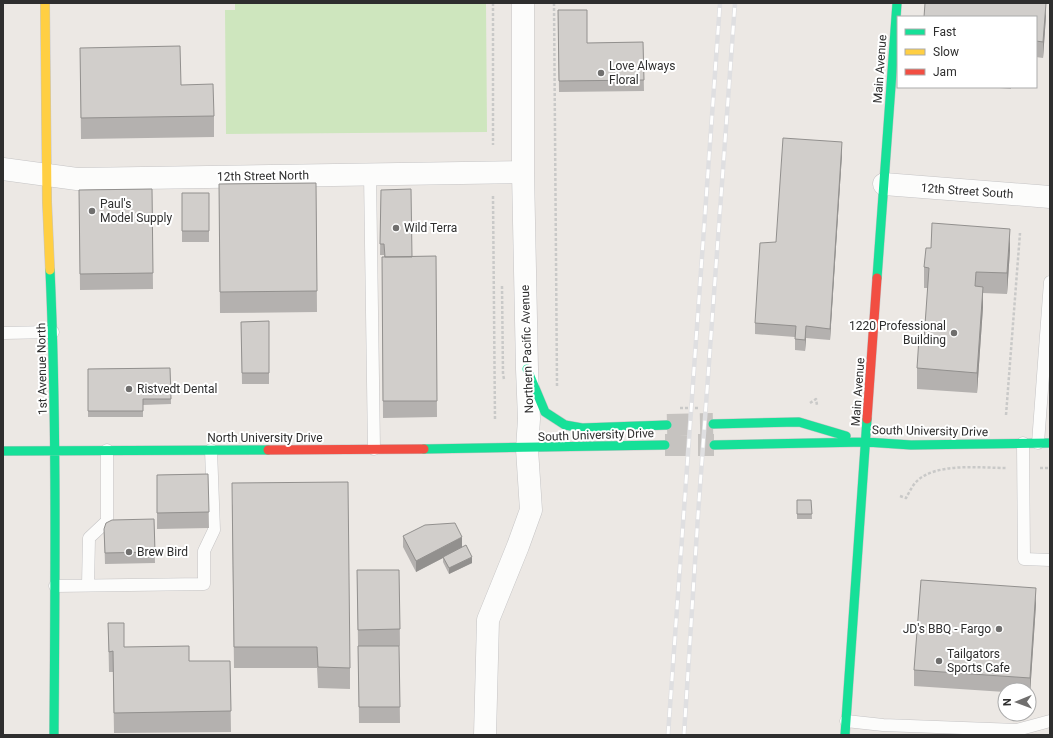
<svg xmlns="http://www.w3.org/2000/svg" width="1053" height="738" font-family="Roboto,sans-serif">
  <rect width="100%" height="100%" fill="#ece8e4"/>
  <path fill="#cee6be" d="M235 3H486L487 132 226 134 225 10H235Z"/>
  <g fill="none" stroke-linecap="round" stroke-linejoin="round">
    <path stroke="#c6c3c0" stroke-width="22" stroke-dasharray="22 11" stroke-linecap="butt" d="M667 425 713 424
      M665 445H714"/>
    <defs>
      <path id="lane" d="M370 174 374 449
        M3 333 53 332
        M1023 443 1024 559 1050 560
        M1038 443 1050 282
        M88 585 89 538 107 521V450
        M55 586 204 584V551L214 530 211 450
        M846 721 883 725 1017 730 1050 721"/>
      <path id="street" d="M3 169 77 179 523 172
        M884 184 1050 197
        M485 735 488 620 518 546 531 510 527 449 529 419 527 369 523 172V3"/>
      <path id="fast" d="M50 270C57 425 55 580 54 735
        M877 278 897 3
        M527 369 545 412 565 425 582 428 667 425
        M713 424 799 422 846 436
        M714 445 866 442 911 445 1050 443
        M424 449 665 445
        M3 451 268 450
        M845 735 867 419"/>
      <path id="slow" d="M45 3 47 202 50 270"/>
      <path id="jam" d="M867 419 877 278
        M268 450 424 449"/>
    </defs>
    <use href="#lane" stroke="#c5c4c5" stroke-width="13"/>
    <use href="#street" stroke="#c5c4c5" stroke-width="23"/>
    <use href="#fast" stroke="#c5c4c5" stroke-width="10"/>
    <use href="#slow" stroke="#c5c4c5" stroke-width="10"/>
    <use href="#jam" stroke="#c5c4c5" stroke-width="10"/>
    <path stroke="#c9c9c8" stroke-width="2.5" stroke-dasharray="3 2" stroke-linecap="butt" d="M493 3V145
      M554 3 557 386
      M493 196 495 420
      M502 286 503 374 504 379
      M810 403 816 399 817 405
      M680 408H699
      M1006 415 1020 233
      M1040 468H1050
      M900 496 906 498C909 493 912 486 916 482 935 462 981 468 1007 468"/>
    <use href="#lane" stroke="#fcfcfb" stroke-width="12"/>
    <use href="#street" stroke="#fcfcfb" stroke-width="22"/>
    <use href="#fast" stroke="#16e098" stroke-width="9"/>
    <use href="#slow" stroke="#ffcf43" stroke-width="9"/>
    <use href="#jam" stroke="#f24e42" stroke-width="9"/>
    <defs>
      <path id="rail" d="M668 735 720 3
        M684 735 698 515 735 3"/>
    </defs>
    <use href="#rail" stroke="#dfdfe1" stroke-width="4.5"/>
    <use href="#rail" stroke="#fff" stroke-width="3" stroke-dasharray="9" stroke-linecap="butt"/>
  </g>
  <path fill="#b4b1af" d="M558 10 587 43 643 42 644 91 559 92Z
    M1046 16 1043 58 1036 57V17Z
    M80 48 181 85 214 116V137L81 139Z
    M988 87H1011V89Z
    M842 154 830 340 806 338 805 351 795 350V337L755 334V323L776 242Z
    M316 183 317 312 220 313 219 184Z
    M152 189 153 289 80 290 79 190Z
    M381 190 412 257 436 256 437 417 383 418 382 257H384V255H380Z
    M182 193H209V242H182Z
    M1010 250 1007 294 983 293V307L977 393 917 389V368L924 339 928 288H924V267Z
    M269 321V384H242L241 322Z
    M170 368 171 404 143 405V417H88V369Z
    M208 474 209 528 157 529V475Z
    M797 500H811L812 519H797Z
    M232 504 350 668V689L318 688 317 668H234Z
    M154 519 155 563 105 564 104 529Z
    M403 536 462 547 472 563 449 574 443 562V558L416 572 403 547Z
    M357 570H399L400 646H358Z
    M1036 604 1030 694H1029V690H1005V692L914 686V670Z
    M108 623 124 647 189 661H230L231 732 114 733 113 672H109Z
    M358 646H399L400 723H359Z"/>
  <path fill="#92908e" d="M1046 3V16L1043 58V42Z
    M842 142V154L830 340V329Z
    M1010 229V250L1007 294V273Z
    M983 287V307L977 393V373Z
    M806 326V338L805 351V340Z
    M462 537V548L416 572V561Z
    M472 557V563L449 574V568Z
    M1036 588V604L1030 694V678Z"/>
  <path fill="#d1cecb" stroke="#92908e" d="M925 3H1046L1043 42 1036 41V17H924Z
    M558 10H587V43L643 42 644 80 559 81Z
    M180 46 181 85 213 84 214 116 81 118 80 48Z
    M783 138 842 142 830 329 806 326 805 340 795 339 796 326 755 323 760 243 776 242Z
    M316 183 317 291 220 292 219 184Z
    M152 189 153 273 80 274 79 190Z
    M411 189 412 257H385L384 244H380L381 190Z
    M182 193H209V231H182Z
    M932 223 1010 229 1007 273 976 272 975 286 983 287 977 373 917 368 919 338 924 339 929 268 924 267 926 248H931Z
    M436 256 437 401H383L382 257Z
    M269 321V373H242L241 322Z
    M170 368 171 399H143V411H88V369Z
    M208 474 209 512 157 513V475Z
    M348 482 350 668 318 667 317 647H234L232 483Z
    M797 500H811L812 514H797Z
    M154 519 155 552 105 553 104 529 106 523 112 520Z
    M455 523 462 537 416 561 403 536 425 525Z
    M466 545 472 557 449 568 443 557Z
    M357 570H399L400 629 358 630Z
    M921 580 1036 588 1030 678 914 670Z
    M108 623H124V647L189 646V661H230L231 711 114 713 113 651 109 652Z
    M358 646H399L400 707H359Z"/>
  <g fill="#706f6e" stroke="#fff" stroke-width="1.5">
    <circle cx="601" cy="73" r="4"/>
    <circle cx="92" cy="211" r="4"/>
    <circle cx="396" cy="228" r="4"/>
    <circle cx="954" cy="333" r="4"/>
    <circle cx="129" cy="389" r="4"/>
    <circle cx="129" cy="552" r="4"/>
    <circle cx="999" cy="629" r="4"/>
    <circle cx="939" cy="661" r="4"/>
  </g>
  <g text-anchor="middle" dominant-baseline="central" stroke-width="4" stroke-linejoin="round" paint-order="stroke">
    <g font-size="12" fill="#2e2e2e" stroke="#fff" text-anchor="start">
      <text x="609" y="66">Love Always<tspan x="609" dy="14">Floral</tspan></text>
      <text x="100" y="204">Paul's<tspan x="100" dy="14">Model Supply</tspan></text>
      <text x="404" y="228">Wild Terra</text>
      <text x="946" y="326" text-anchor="end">1220 Professional<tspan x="946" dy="14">Building</tspan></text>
      <text x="137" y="389">Ristvedt Dental</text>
      <text x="137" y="552">Brew Bird</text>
      <text x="991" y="629" text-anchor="end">JD's BBQ - Fargo</text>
      <text x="947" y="654">Tailgators<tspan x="947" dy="14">Sports Cafe</tspan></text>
    </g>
    <g font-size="12" fill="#2e2e2e" stroke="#fff">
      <text transform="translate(880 69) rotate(-86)">Main Avenue</text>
      <text transform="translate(263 176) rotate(-1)">12th Street North</text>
      <text transform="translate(967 191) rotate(4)">12th Street South</text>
      <text transform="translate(527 349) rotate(-92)">Northern Pacific Avenue</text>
      <text transform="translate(42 369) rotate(-91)">1st Avenue North</text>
      <text transform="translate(858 392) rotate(-86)">Main Avenue</text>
      <text transform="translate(930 431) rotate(1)">South University Drive</text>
      <text transform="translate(596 435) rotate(-2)">South University Drive</text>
      <text x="265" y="438">North University Drive</text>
    </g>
  </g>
  <rect width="1053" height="738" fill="none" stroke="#2e2e2e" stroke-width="8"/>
  <rect x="897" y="16" width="140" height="72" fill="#ffffff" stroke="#ababab"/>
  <rect x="905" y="29" width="20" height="6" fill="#16e098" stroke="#ababab"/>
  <text x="933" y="36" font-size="12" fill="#2e2e2e">Fast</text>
  <rect x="905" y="49" width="20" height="6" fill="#ffcf43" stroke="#ababab"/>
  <text x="933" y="56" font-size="12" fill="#2e2e2e">Slow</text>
  <rect x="905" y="69" width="20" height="6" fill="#f24e42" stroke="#ababab"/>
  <text x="933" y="76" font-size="12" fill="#2e2e2e">Jam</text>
  <g transform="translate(1017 702) rotate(269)"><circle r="19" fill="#ffffff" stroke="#ababab"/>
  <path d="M0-3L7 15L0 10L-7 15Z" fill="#706f6e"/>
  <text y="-6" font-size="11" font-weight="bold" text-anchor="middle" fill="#2e2e2e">N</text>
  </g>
</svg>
